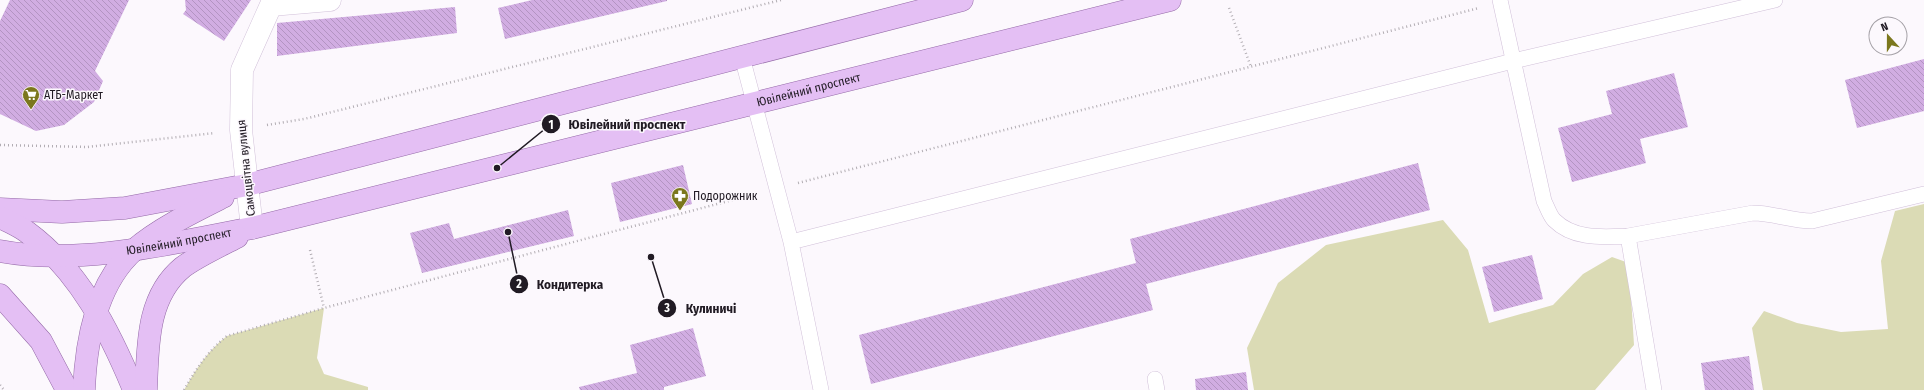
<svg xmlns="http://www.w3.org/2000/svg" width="1924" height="390" font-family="'Fira Sans Condensed',sans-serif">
  <defs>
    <pattern id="building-back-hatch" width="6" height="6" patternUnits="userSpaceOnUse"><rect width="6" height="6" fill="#d1ade2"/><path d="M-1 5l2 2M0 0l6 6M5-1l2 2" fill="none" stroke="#b394c2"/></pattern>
  </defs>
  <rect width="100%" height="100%" fill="#fcf8fd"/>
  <path fill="#dbdbb5" d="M1924 204V390H1763L1752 328 1764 311 1797 323 1841 332 1888 329 1881 261 1895 211Z
    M1443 220 1468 250 1489 323 1553 305 1583 274 1612 257 1626 262 1630 280 1634 345 1595 390H1254L1247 348 1278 283 1326 245Z
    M324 308 317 358 324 374 368 387V390H184C196 369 208 350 227 336Z"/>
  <path fill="url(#building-back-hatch)" d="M10 0H129L95 71 103 81 94 102 64 125 36 131 0 114V21Z
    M185 0H251L224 41 183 14 186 10Z
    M532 0H667V1L505 39 498 8Z
    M455 7 457 33 277 56V23Z
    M1924 59V111L1857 128 1845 80Z
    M1674 73 1688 127 1640 139 1646 163 1572 182 1558 128 1612 114 1606 91Z
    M1418 163 1430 210 1146 284 1153 310 871 384 859 335 1136 263 1130 239Z
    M683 165 692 204 620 222 611 183Z
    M568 210 574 236 422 273 410 233 449 223 454 239Z
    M1532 255 1543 299 1494 312 1482 267Z
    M693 328 706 376 664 387V390H580L579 387 637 373 630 345Z
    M1749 356 1754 390H1705L1701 363Z
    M1246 372 1248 390H1196L1195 379Z"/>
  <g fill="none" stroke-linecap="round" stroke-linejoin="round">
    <defs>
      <path id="lane" d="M1500 0 1544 201C1547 207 1550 216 1554 220 1574 240 1603 237 1628 236L1654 390
        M742 57 791 242 1513 61 1775 0
        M1628 236 1753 213C1773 213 1791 221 1812 221L1924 194
        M791 242 821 390
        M1155 379 1157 390"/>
      <path id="street" d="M252 228 241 130 242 70 271 5 330 0"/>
      <g id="primary">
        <path d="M0 209 62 212 125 208 247 185 962 0"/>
        <path d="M0 217C9 222 19 226 27 232 79 270 110 332 134 390"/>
        <path id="s1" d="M0 251C79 266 174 243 252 228L1170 0"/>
        <path d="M0 295 41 341 67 390"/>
        <path d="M84 390C86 341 96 284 134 250 158 229 195 211 223 197"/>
        <path d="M146 390C148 347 146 297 183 267 198 256 220 246 237 237"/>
      </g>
    </defs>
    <use href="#lane" stroke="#d1c0d9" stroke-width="16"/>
    <use href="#street" stroke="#d1c0d9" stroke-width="23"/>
    <use href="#primary" stroke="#946aa7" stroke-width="23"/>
    <path stroke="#b2adb3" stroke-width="2.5" stroke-dasharray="1 3" stroke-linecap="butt" d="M1229 8 1251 67
      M267 125 304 119 781 0
      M0 145 87 147 215 133
      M798 183 1479 8
      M310 250 324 308
      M0 385 4 390
      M184 390C196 369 208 351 227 336L324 308 755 194"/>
    <use href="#lane" stroke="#fff" stroke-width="15"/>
    <use href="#street" stroke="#fff" stroke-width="22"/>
    <use href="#primary" stroke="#e4bff4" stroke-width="22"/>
  </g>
  <defs>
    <symbol id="supermarket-pin" viewBox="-11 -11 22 30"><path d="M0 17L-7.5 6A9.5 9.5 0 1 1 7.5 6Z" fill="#7b771d" stroke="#fcf8fd"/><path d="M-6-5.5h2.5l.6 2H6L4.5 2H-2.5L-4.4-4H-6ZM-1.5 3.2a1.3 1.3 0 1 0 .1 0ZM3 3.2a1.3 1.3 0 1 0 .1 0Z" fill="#fff"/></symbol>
    <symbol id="pharmacy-pin" viewBox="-11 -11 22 30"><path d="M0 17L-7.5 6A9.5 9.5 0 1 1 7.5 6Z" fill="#7b771d" stroke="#fcf8fd"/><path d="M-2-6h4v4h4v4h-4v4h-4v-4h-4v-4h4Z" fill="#fff"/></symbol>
  </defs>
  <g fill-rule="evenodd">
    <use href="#supermarket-pin" x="21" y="85" width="20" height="27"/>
    <use href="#pharmacy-pin" x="670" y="186" width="20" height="27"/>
  </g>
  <g text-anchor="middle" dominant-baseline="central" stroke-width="3" stroke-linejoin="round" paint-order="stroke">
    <g font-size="12" fill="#211b24" stroke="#fcf8fd">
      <text stroke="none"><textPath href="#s1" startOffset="828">Ювілейний проспект</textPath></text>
      <text transform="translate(246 168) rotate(-96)">Самоцвітна вулиця</text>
      <text stroke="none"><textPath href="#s1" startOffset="180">Ювілейний проспект</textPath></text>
    </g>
    <g font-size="12" fill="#211b24" stroke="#fcf8fd" text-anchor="start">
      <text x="44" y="95">АТБ-Маркет</text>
      <text x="693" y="196">Подорожник</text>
    </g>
  </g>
  <path fill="none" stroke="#211b24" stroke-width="1.5" d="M497 168L551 124M508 232L519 284M651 257L667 308"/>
  <g fill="#211b24" stroke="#fcf8fd" stroke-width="1.5">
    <circle cx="497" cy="168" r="4"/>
    <circle cx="508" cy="232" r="4"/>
    <circle cx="651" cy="257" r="4"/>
    <circle cx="551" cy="124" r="10"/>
    <circle cx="519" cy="284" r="10"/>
    <circle cx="667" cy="308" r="10"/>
  </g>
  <g font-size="12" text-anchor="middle" font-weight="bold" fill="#fff">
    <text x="551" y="129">1</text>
    <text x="519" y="288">2</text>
    <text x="667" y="312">3</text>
  </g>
  <g font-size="13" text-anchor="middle" font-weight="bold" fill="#211b24" stroke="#fcf8fd" stroke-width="3" stroke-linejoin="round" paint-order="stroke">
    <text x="627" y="129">Ювілейний проспект</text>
    <text x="570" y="289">Кондитерка</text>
    <text x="711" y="313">Кулиничі</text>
  </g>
  <g transform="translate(1888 36) rotate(339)"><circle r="19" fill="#fcf8fd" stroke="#a4a0a6"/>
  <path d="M0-3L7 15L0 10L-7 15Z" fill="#7b771d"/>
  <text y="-6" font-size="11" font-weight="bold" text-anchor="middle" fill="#211b24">N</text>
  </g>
</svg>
